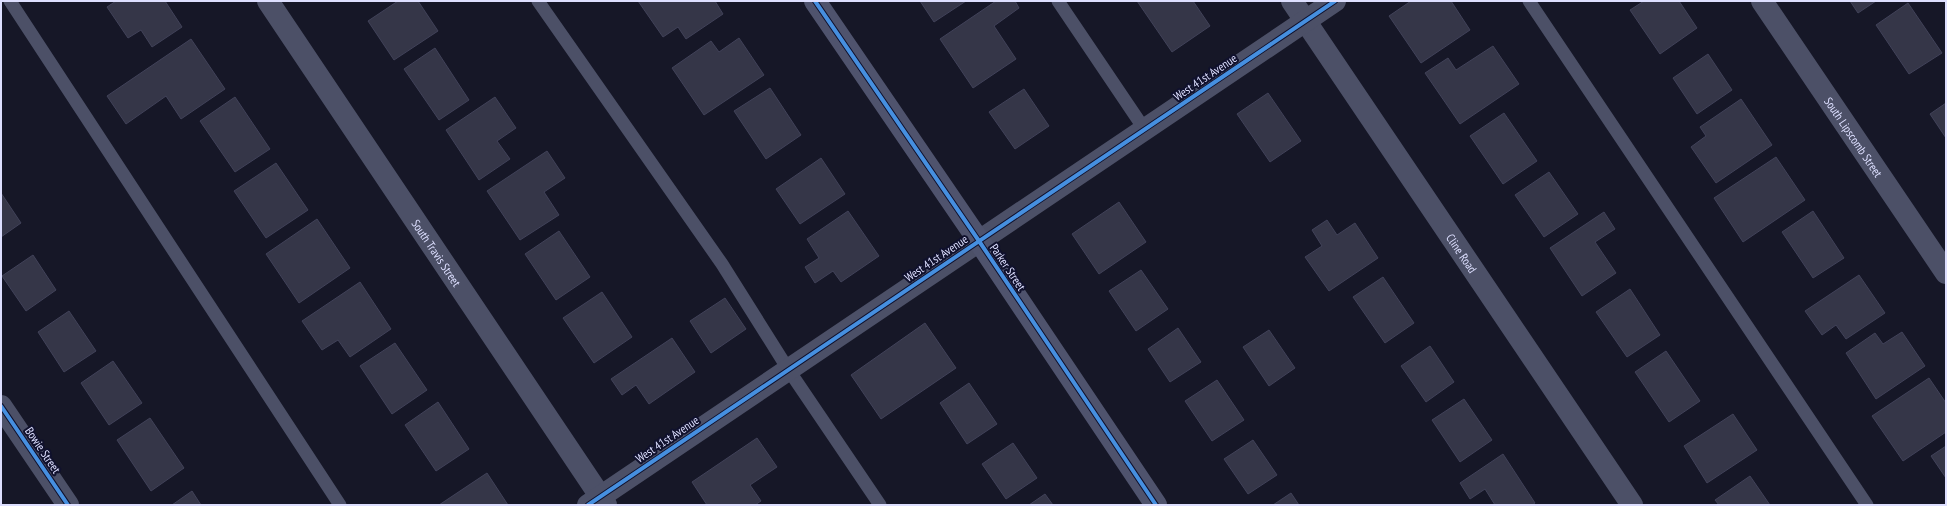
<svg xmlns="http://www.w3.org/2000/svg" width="1947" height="506" font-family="'PT Sans Narrow',sans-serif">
  <rect width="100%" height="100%" fill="#161727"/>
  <path fill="#353648" stroke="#414259" d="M116 1H165L182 27 152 47 141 30 128 38 107 7Z
    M398 1H418L438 31 394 60 368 21Z
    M638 1H715L723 14 686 39 678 27 663 37Z
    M920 1H966L934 22Z
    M996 1H1015L1019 8 994 26 1016 59 973 88 940 39Z
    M1137 1H1193L1210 26 1172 52Z
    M1411 1H1451L1470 30 1421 63 1389 16Z
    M1644 1H1679L1697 28 1660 54 1630 10Z
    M1850 1H1876L1858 13Z
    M1908 3 1942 53 1909 74 1876 25Z
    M739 38 764 75 704 115 672 68 711 41 719 52Z
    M191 39 225 89 181 119 166 96 126 124 107 96Z
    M1493 46 1519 84 1460 124 1425 73 1448 58 1456 70Z
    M435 48 469 100 439 120 404 69Z
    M1708 54 1732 90 1697 114 1673 78Z
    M770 88 801 135 766 159 734 111Z
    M1024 89 1049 126 1015 149 989 112Z
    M1268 93 1301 141 1270 162 1237 114Z
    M235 97 270 149 235 172 200 121Z
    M495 97 516 128 497 141 510 159 479 180 446 130Z
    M1741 99 1772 145 1716 183 1691 147 1706 136 1700 127Z
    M1946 103V138L1930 114Z
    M1504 113 1537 161 1503 184 1470 136Z
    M547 151 565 178 544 192 559 215 520 240 487 191Z
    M1776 157 1805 200 1743 242 1714 198Z
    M821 158 845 194 800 224 776 189Z
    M276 163 308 210 266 238 234 191Z
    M1549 172 1578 214 1544 237 1515 195Z
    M1 193 21 223 1 237Z
    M1119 202 1146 242 1099 274 1072 234Z
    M848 211 879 256 841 282 833 271 815 283 805 267 819 258 807 239Z
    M1813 211 1844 258 1813 278 1782 232Z
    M1604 212 1615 229 1595 242 1616 273 1582 296 1550 248Z
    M317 219 350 268 299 303 266 254Z
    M1327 220 1337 235 1355 223 1378 258 1329 291 1305 257 1322 246 1312 230Z
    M559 231 590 277 556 300 525 254Z
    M33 255 56 290 26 311 2 276Z
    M1141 270 1168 309 1136 331 1109 291Z
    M1859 275 1885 313 1846 339 1836 325 1822 335 1805 311Z
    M1383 277 1414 323 1385 343 1353 297Z
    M360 282 391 329 350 357 338 340 322 350 302 321Z
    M1630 289 1660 335 1627 357 1596 312Z
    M602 292 632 337 594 363 563 318Z
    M725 298 746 329 711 353 690 321Z
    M69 311 96 351 64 372 38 332Z
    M925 323 956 368 881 419 851 375Z
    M1178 328 1201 362 1170 382 1148 349Z
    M1269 330 1295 368 1269 386 1243 347Z
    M1902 332 1925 366 1876 399 1846 353 1875 333 1883 344Z
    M672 338 695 372 649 404 636 385 622 395 611 379Z
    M395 343 427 390 392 414 360 366Z
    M1430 346 1454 382 1426 402 1401 366Z
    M1666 351 1700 401 1669 422 1635 372Z
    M113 361 142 403 109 425 81 383Z
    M1929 378 1946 403V432L1903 461 1872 416Z
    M1217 380 1244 420 1212 441 1185 401Z
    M969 383 997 424 967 444 940 403Z
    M1464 399 1492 440 1460 462 1432 420Z
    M438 402 469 449 436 471 405 425Z
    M1733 414 1757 450 1707 483 1684 446Z
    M150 418 184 468 151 491 117 440Z
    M757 438 777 467 750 485 761 501 755 505H707L692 482Z
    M1253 440 1277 475 1248 494 1224 459Z
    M1013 443 1037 478 1006 499 982 464Z
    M1946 446V478L1931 456Z
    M1503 454 1535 503 1532 505H1495L1485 489 1470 499 1460 483Z
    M487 473 508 505H439Z
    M1750 476 1770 505H1719L1715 500Z
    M192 491 201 505H172Z
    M1291 493 1299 505H1273Z
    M1045 494 1053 505H1029Z"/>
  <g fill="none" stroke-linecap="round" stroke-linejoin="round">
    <path stroke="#4c5067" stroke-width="13" d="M10 1 340 505
      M538 1 722 264 788 369 880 505
      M1058 1 1145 130
      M1529 1 1867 505"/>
    <g stroke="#4c5067" stroke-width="22">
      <path id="s1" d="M268 1 606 505"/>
      <path id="s2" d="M1292 1 1632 505"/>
      <path id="s3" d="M1762 1 1946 273"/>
      <path d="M588 505 1335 1"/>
    </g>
    <path stroke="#4c5067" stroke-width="22" d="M1 406 68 505"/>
    <path stroke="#4f536d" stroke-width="22" d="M815 1 979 241 1156 505"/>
    <defs>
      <path id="cycleway" d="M815 1 979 241 1156 505
        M1 406 68 505
        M588 505 1335 1"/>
    </defs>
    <use href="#cycleway" stroke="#10112d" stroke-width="6"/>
    <use href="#cycleway" stroke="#468fdf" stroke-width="4"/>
  </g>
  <g text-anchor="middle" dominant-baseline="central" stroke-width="4" stroke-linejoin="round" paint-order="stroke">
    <g font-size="12" fill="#dddfff" stroke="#10112d">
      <text transform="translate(1205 77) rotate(-34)">West 41st Avenue</text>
      <text stroke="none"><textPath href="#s3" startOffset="164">South Lipscomb Street</textPath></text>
      <text stroke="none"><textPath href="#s1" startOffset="303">South Travis Street</textPath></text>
      <text stroke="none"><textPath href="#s2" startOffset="304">Cline Road</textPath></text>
      <text transform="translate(936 258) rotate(-34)">West 41st Avenue</text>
      <text transform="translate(1008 267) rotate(56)">Parker Street</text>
      <text transform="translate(667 439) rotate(-34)">West 41st Avenue</text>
      <text transform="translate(43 450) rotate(56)">Bowie Street</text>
    </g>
  </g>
  <rect width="1947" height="506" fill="none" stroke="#dddfff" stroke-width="4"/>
</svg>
